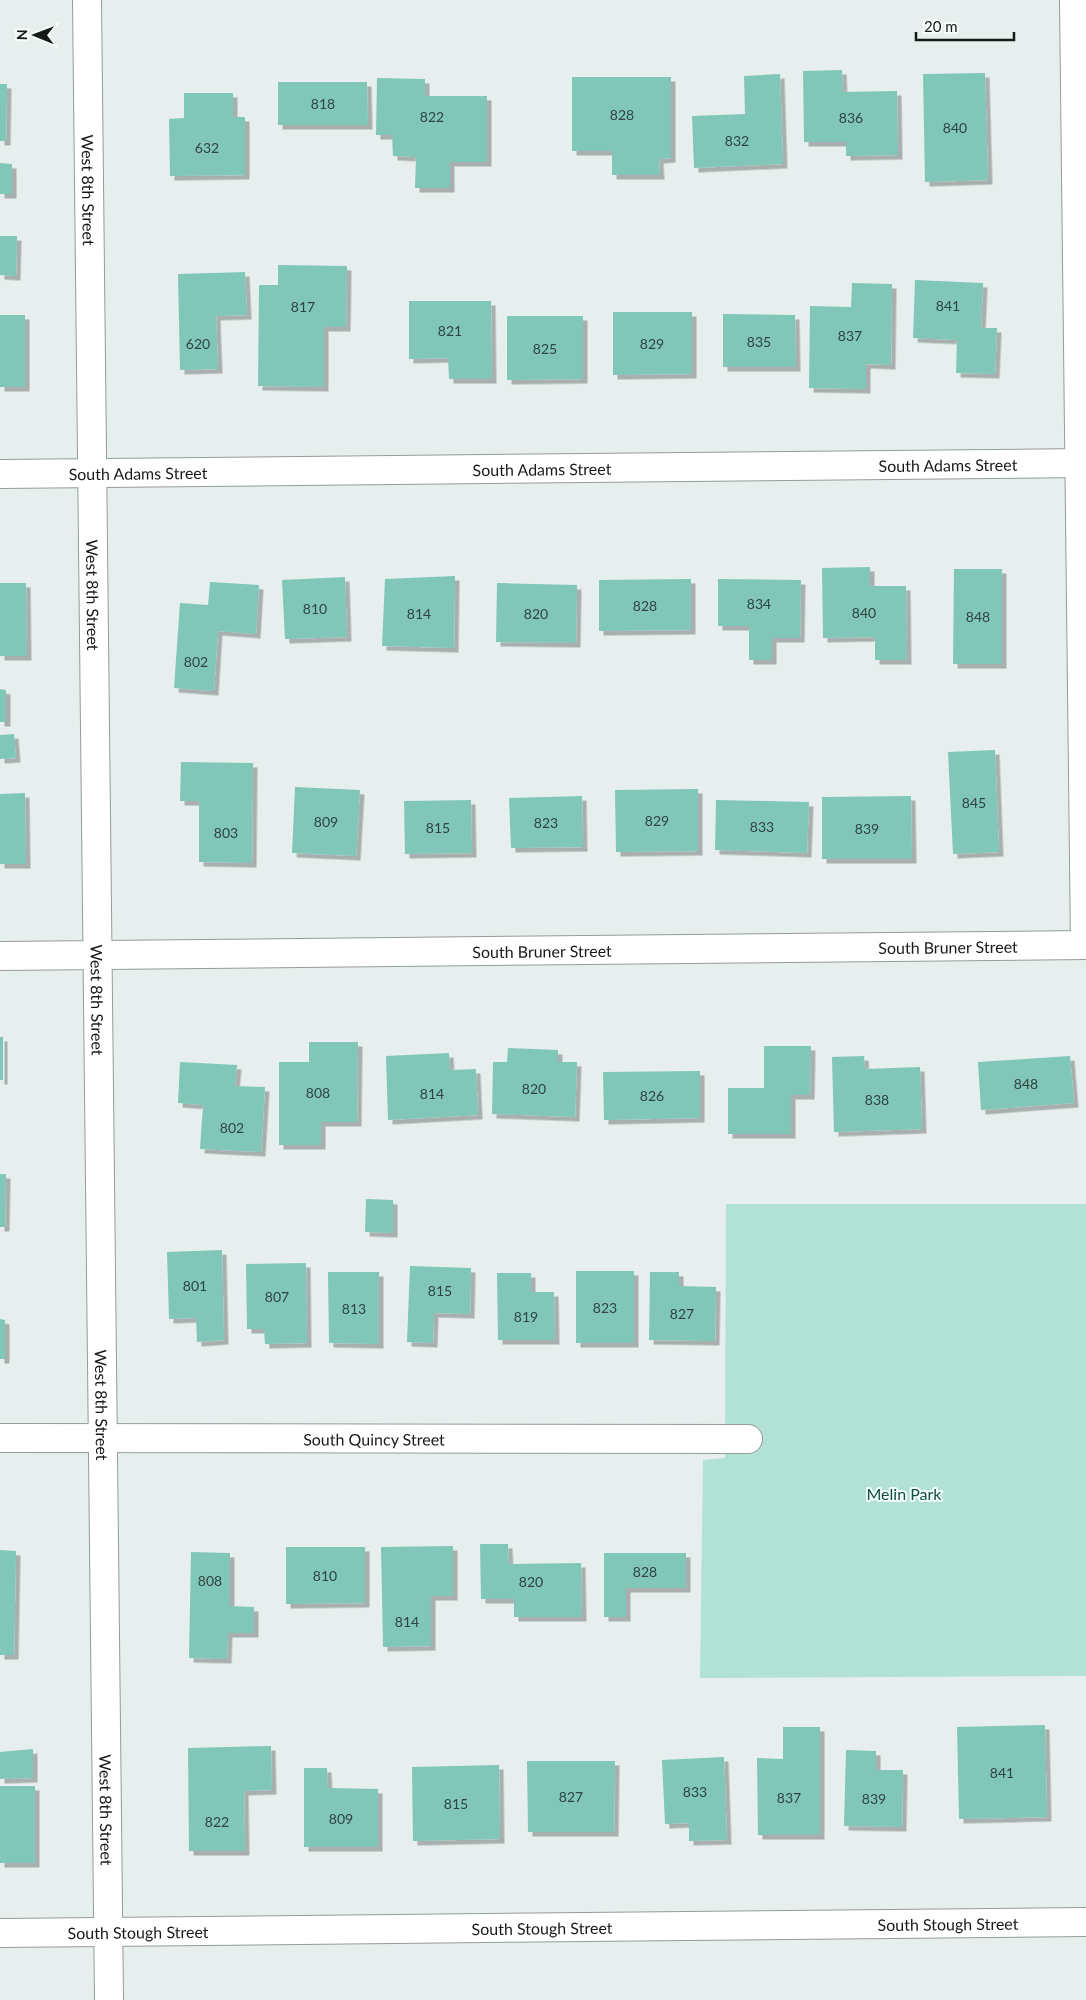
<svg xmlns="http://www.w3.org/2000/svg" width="1086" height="2000" font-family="Lato,sans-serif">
  <defs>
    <filter id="shadow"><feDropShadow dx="4.5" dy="4.5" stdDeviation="0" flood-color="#0004"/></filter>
  </defs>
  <rect width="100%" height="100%" fill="#e6efed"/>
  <path fill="#b1e2d5" d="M726 1204H1086V1676L700 1678 703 1460 725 1458Z"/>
  <path fill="#80c7b7" filter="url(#shadow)" d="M842 70 843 92 897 91 898 155 846 156V142H804L803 71Z
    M985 73 988 180 925 182 923 74Z
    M780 74 783 164 694 168 692 116 745 114 744 76Z
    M572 77H671V158L659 159 660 175H612V151H572Z
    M377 78 425 79V96H487V162H450V188H415L416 157 393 156 392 135H376Z
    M278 82H367L368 125H278Z
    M0 84H7L6 141H0Z
    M184 93H233V117H245V175L170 176 169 119 184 118Z
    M0 163 12 164V194H0Z
    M0 236H17L16 276 0 275Z
    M278 265 347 266 346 327H324V387L258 386 259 285H278Z
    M245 272 247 315 216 316 218 369 180 370 178 274Z
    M915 280 983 283 981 328H997L995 374 956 373 957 340 913 338Z
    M852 283 892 284 891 365 866 364V389L809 388 810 306 851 307Z
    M409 301H491L492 379H449L448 358 409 359Z
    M613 312H692V374L613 375Z
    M723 314 795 315 796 367H723Z
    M0 315H25V387H0Z
    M507 316H583V379L507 380Z
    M870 567V586H906L907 660H875V637L823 638 822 568Z
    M954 569H1002V664H953Z
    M455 576 454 648 382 646 385 579Z
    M345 577 347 637 285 639 282 580Z
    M691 579V630L599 631V580Z
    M718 579 801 580 800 638H772V660H749V626H718Z
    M210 582 259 585 256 634 218 631 214 691 174 688 180 603 208 605Z
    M0 583H26L27 656H0Z
    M497 583 577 585 576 643 496 642Z
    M0 689 6 690V722H0Z
    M14 734 16 758 0 759V735Z
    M995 750 999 852 953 854 948 752Z
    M181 762 253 763 252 863 199 862V801H180Z
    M295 787 360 790 356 856 292 853Z
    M698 789V851L616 852 615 790Z
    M25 793 26 864H0V794Z
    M582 796 583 847 511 848 509 798Z
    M911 796 912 859H822V797Z
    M471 800 472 853 405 854 404 801Z
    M716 800 809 802 807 853 715 850Z
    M0 1037H3V1080H0Z
    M309 1042H358L357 1122H321V1145H279V1062H309Z
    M764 1046H811L810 1095H791V1134H728V1088H764Z
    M508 1048 558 1050V1062H577L575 1117 492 1114 493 1062H507Z
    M449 1053 450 1070 476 1069 478 1115 388 1120 386 1056Z
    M864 1056 865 1069 920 1067 922 1129 834 1132 832 1057Z
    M1070 1056 1074 1103 981 1110 978 1062Z
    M180 1062 237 1065 235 1086 265 1087 261 1152 200 1149 203 1105 178 1103Z
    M700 1071V1118L604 1120 603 1072Z
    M0 1174H6L5 1227H0Z
    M366 1199 393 1200V1233L365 1232Z
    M222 1250 224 1340 197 1342 196 1318 169 1319 167 1252Z
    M306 1263 307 1343 265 1344 264 1329H247L246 1264Z
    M410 1266 471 1268 470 1314 434 1313 433 1343 407 1342Z
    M576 1271H634V1343H576Z
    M328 1272H379V1344L329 1343Z
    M650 1272H679V1286L716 1287 715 1341 649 1340Z
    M497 1273H531V1292H554L555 1340H498Z
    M0 1319 5 1320V1359H0Z
    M480 1544H508L509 1564 581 1563 582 1617H514V1599H481Z
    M453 1546V1596H431V1646L383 1647 381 1547Z
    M286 1547H365V1603L286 1604Z
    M0 1550 16 1551 14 1655H0Z
    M191 1552 230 1553V1606L254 1607V1633H228L227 1659 189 1658Z
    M604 1553H686V1588H626V1617H604Z
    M1045 1725 1047 1817 959 1819 957 1727Z
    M783 1727H820V1835H758L757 1758 783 1759Z
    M271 1746 272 1790 244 1791 245 1851H189L188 1748Z
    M33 1749V1778L0 1779V1752Z
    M846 1750 876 1751V1770H903L902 1827 844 1826Z
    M724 1757 727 1840 689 1841V1823L665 1824 662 1760Z
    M527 1761H615L614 1832H528Z
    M499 1765 500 1839 413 1841 412 1767Z
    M304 1768H327L328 1788 378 1789V1847H304Z
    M0 1786H35V1863H0Z"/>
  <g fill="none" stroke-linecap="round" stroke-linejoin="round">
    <defs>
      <g id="street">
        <path id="s1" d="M87 0 109 2000"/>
        <path d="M1074 0 1085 945"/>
        <path id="s2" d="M0 474 1086 463"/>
        <path id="s3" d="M0 956 1086 945"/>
        <path id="s4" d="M0 1438 748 1439"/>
        <path id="s5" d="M0 1933 1086 1922"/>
      </g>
    </defs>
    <use href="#street" stroke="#949c9a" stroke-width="30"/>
    <use href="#street" stroke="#fff" stroke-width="28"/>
  </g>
  <g text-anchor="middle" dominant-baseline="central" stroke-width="4" stroke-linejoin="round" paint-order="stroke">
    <g font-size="14" fill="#304440">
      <text x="323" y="103">818</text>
      <text x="622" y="114">828</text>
      <text x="432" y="116">822</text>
      <text x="851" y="117">836</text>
      <text x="955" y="127">840</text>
      <text x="737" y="140">832</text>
      <text x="207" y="147">632</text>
      <text x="948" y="305">841</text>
      <text x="303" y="306">817</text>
      <text x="450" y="330">821</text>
      <text x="850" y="335">837</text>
      <text x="759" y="341">835</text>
      <text x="198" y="343">620</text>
      <text x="652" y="343">829</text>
      <text x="545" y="348">825</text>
      <text x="759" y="603">834</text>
      <text x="645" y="605">828</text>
      <text x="315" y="608">810</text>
      <text x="864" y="612">840</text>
      <text x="419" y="613">814</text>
      <text x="536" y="613">820</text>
      <text x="978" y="616">848</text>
      <text x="196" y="661">802</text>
      <text x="974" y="802">845</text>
      <text x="657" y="820">829</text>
      <text x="326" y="821">809</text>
      <text x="546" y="822">823</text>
      <text x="762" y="826">833</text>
      <text x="438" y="827">815</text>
      <text x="867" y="828">839</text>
      <text x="226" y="832">803</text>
      <text x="1026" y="1083">848</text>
      <text x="534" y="1088">820</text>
      <text x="318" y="1092">808</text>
      <text x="432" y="1093">814</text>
      <text x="652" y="1095">826</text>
      <text x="877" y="1099">838</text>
      <text x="232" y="1127">802</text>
      <text x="195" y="1285">801</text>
      <text x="440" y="1290">815</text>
      <text x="277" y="1296">807</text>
      <text x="605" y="1307">823</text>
      <text x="354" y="1308">813</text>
      <text x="682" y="1313">827</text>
      <text x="526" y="1316">819</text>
      <text x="645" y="1571">828</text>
      <text x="325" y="1575">810</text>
      <text x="210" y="1580">808</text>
      <text x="531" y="1581">820</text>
      <text x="407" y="1621">814</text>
      <text x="1002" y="1772">841</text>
      <text x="695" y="1791">833</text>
      <text x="571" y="1796">827</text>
      <text x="789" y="1797">837</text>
      <text x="874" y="1798">839</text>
      <text x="456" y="1803">815</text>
      <text x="341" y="1818">809</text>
      <text x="217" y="1821">822</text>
    </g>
    <g font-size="16" fill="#161919" stroke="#f3fdfa">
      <text stroke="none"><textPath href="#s1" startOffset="190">West 8th Street</textPath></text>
      <text stroke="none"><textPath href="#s2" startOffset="948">South Adams Street</textPath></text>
      <text stroke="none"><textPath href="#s2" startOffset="542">South Adams Street</textPath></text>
      <text stroke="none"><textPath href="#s2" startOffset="138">South Adams Street</textPath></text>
      <text stroke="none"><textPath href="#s1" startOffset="595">West 8th Street</textPath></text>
      <text stroke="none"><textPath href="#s3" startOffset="948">South Bruner Street</textPath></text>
      <text stroke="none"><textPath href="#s3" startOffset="542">South Bruner Street</textPath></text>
      <text stroke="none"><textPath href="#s1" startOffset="1000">West 8th Street</textPath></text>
      <text stroke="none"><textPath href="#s1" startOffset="1405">West 8th Street</textPath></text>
      <text stroke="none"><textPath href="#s4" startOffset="374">South Quincy Street</textPath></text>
      <text stroke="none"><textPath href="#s1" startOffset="1810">West 8th Street</textPath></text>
      <text stroke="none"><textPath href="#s5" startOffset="948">South Stough Street</textPath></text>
      <text stroke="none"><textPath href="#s5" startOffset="542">South Stough Street</textPath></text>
      <text stroke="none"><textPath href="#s5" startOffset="138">South Stough Street</textPath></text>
    </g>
    <g font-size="16" fill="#114e43" stroke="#f3fdfa">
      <text x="904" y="1493">Melin Park</text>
    </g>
  </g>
  <g transform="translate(35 35) rotate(271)" stroke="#f3fdfa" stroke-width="4" paint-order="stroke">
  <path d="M0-4L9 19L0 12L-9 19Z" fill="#161919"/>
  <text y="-8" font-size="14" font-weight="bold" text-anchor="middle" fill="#161919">N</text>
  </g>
  <path d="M916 32v8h98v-8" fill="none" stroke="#161919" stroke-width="2.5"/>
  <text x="924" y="32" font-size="15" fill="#161919" stroke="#f3fdfa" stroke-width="4" paint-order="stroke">20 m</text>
</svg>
